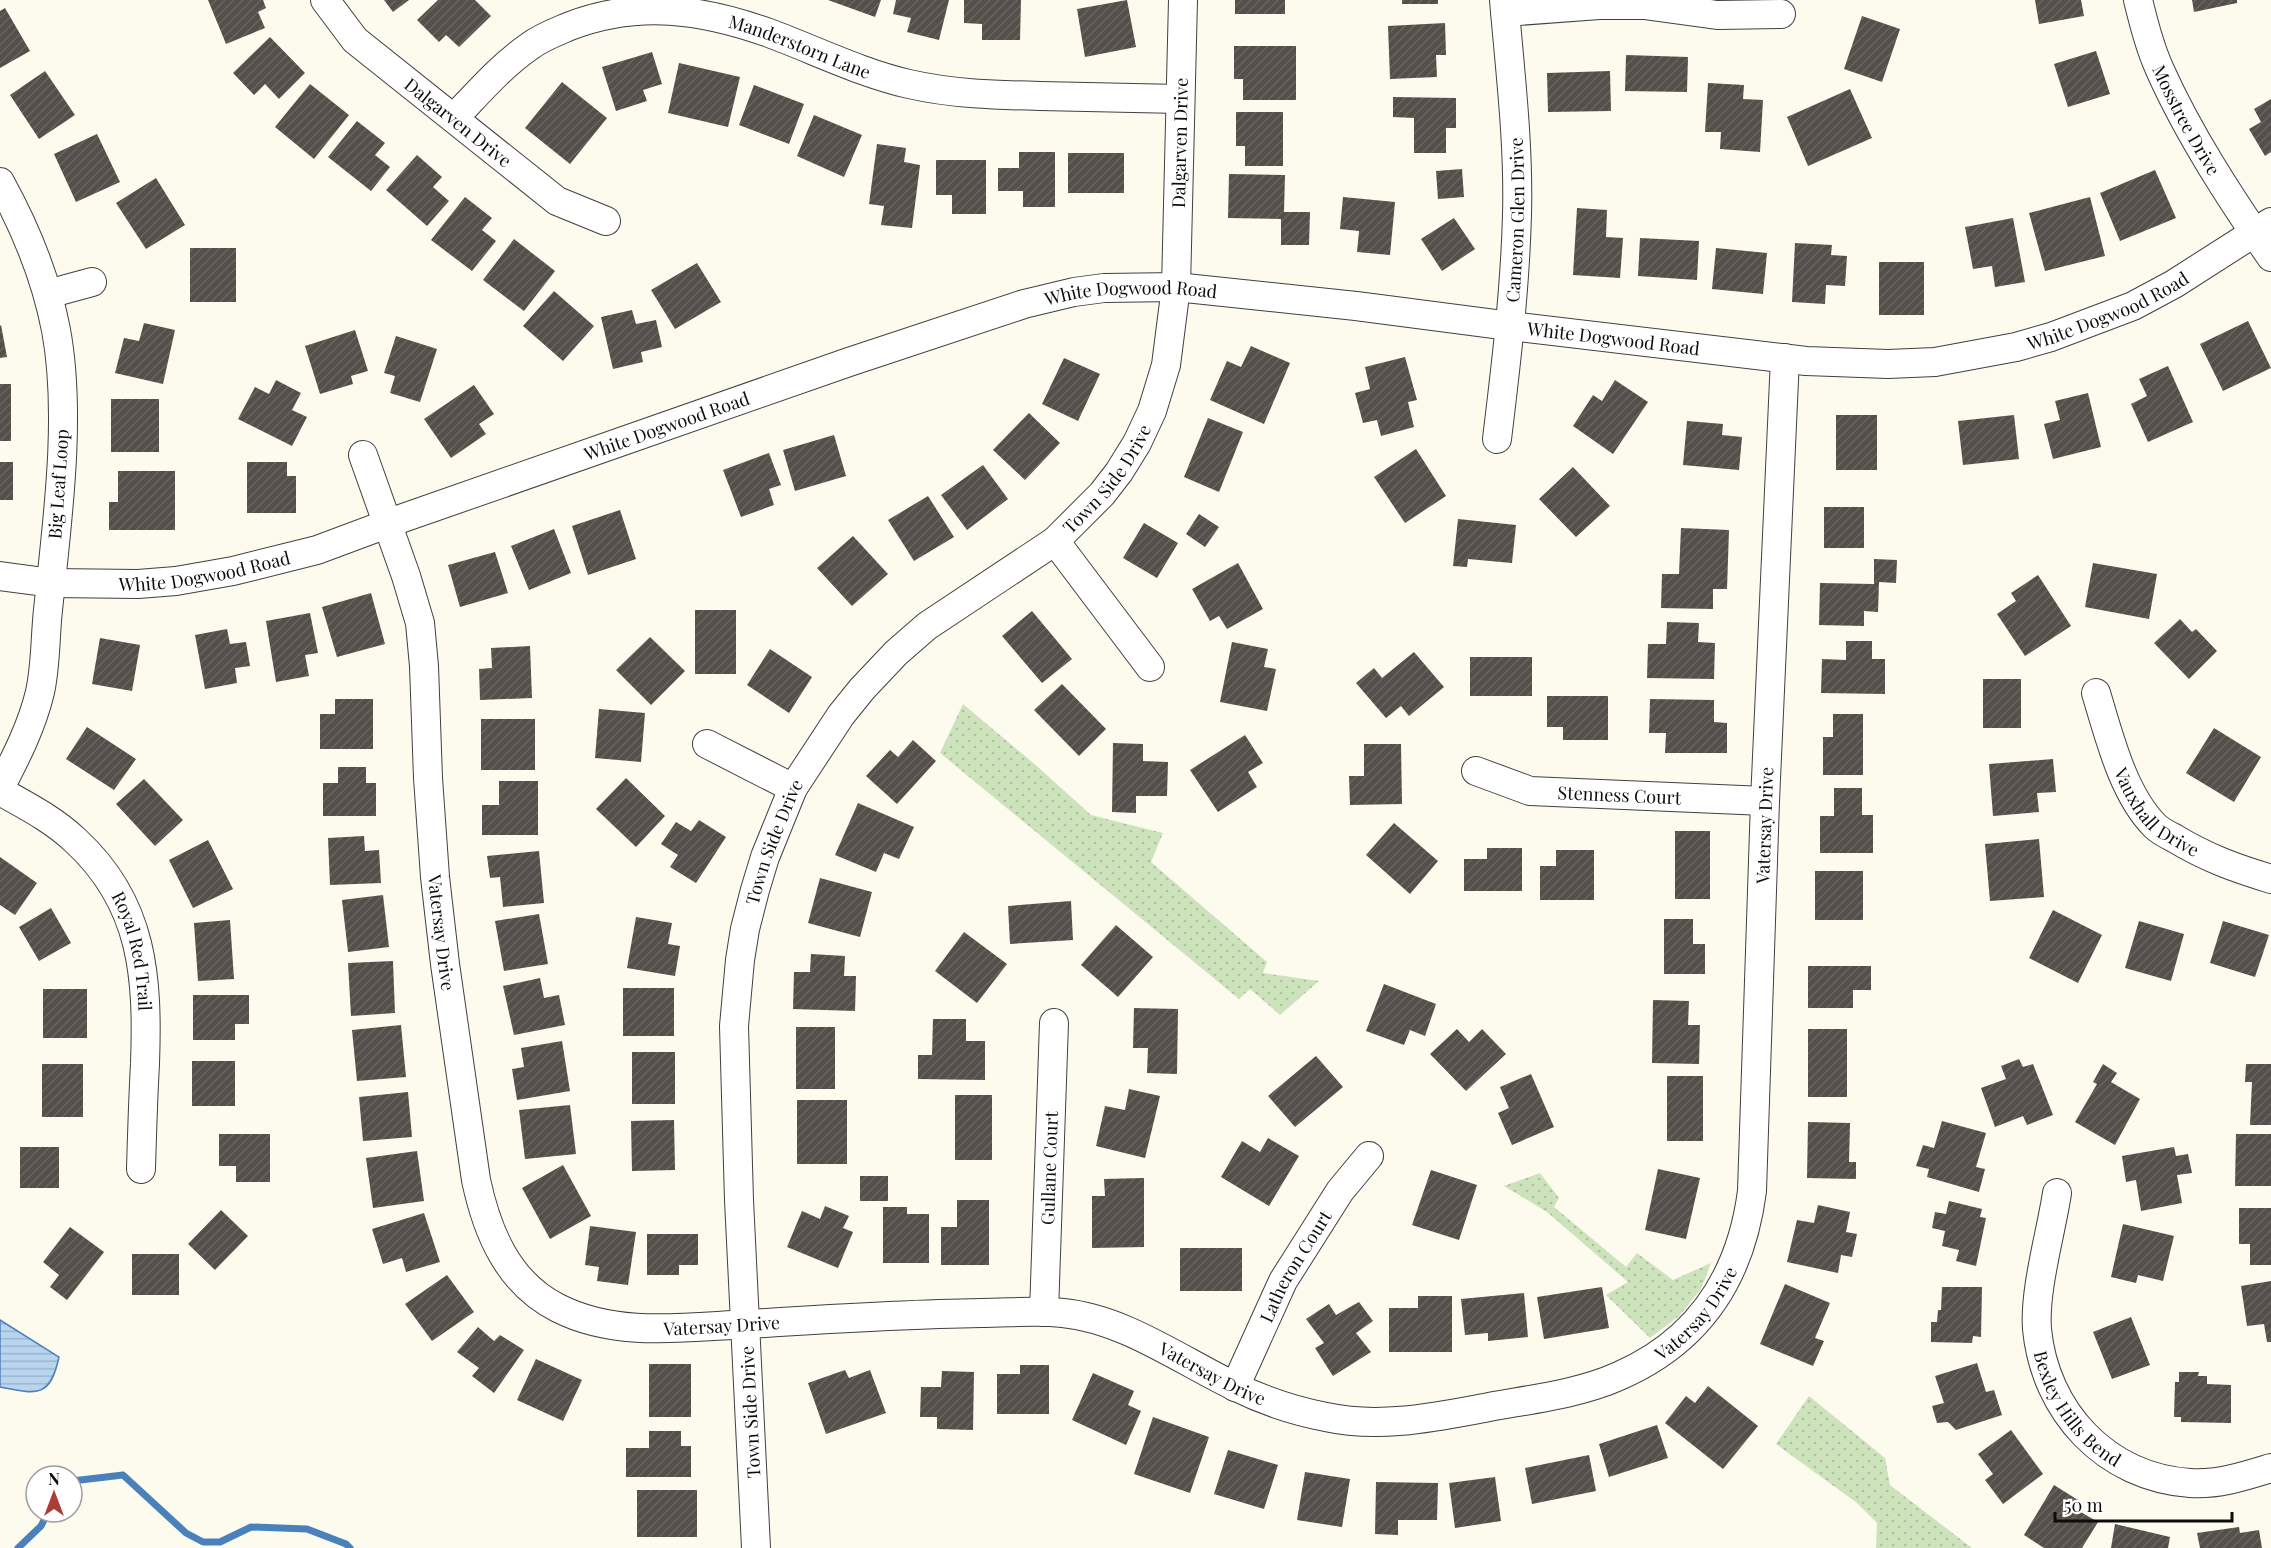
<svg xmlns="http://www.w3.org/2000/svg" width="2271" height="1548" font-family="'Playfair Display',serif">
  <defs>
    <pattern id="grass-dots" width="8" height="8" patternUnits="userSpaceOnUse" patternTransform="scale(1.5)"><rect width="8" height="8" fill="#cce3bc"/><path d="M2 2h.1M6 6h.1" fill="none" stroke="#aec2a0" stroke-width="1.8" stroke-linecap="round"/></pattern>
    <pattern id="water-rules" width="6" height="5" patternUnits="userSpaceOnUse" patternTransform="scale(1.5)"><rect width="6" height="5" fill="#b9d4ee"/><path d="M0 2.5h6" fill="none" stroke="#9eb5cb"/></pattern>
    <pattern id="building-hatch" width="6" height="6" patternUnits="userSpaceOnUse" patternTransform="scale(1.5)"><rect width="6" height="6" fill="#544f4a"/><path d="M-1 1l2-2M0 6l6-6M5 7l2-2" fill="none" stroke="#686460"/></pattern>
  </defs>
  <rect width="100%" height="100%" fill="#fdfbee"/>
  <path fill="url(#grass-dots)" d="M963 704 1038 767 1091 815 1163 833 1151 862 1267 962 1263 973 1319 981 1280 1015 1250 989 1239 999 940 753Z
    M1540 1173 1559 1198 1554 1207 1626 1267 1637 1253 1673 1280 1711 1263 1701 1289 1679 1316 1650 1338 1606 1295 1628 1282 1547 1212 1504 1186Z
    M1809 1396 1885 1458 1890 1485 1972 1548H1876L1877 1523 1857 1503 1776 1444Z"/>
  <path fill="url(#water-rules)" stroke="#4a81bb" stroke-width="1.5" d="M0 1320 59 1357C50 1399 36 1394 0 1387Z"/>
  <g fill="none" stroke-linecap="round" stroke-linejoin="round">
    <path stroke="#4a81bb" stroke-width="7" d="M72 1481 123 1475 186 1533 203 1542H220L251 1527 307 1529 346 1544 350 1548
      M18 1548 41 1526 48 1512"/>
  </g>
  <path fill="url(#building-hatch)" d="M208 0H263L266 8 258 12 265 28 226 44Z
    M384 0H409L393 12Z
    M438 0H475L491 16 459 47 446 35 439 42 417 20Z
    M828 0H881L875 17Z
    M896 0H949L939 40 907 32 911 18 893 14Z
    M964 0H1021L1020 40H982V24L964 23Z
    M1127 0 1136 47 1085 57 1077 9Z
    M1235 0H1285V14H1235Z
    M1402 0H1438V4H1402Z
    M2035 0H2081L2084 16 2039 24Z
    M2192 0H2237V3L2194 12Z
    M5 8 30 51 0 68V11Z
    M1862 16 1900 29 1882 82 1844 69Z
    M1445 23 1446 55H1436L1437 77 1390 79 1388 26Z
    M270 37 305 73 279 99 265 84 254 95 233 73Z
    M1234 46H1296V100H1243V79H1234Z
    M2096 51 2110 94 2068 107 2054 64Z
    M652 52 662 84 643 90 647 101 616 111 602 67Z
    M1626 55 1688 57 1687 92 1625 91Z
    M679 63 740 77 728 127 668 113Z
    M45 71 75 115 39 139 10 95Z
    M1610 71 1611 111 1548 112 1547 73Z
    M562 82 607 118 570 164 525 128Z
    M1708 83 1744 85 1743 99 1763 100 1760 152 1720 149 1721 132H1705Z
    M310 84 349 115 314 159 275 127Z
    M754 85 804 104 789 144 739 125Z
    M1850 89 1872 138 1808 166 1787 117Z
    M1393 97 1456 98V128H1446V153H1414V118L1393 117Z
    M2271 99V152L2265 156 2249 129 2261 122 2254 109Z
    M1236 112H1283V166H1245V146H1236Z
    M814 115 862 135 844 177 797 156Z
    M357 121 385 143 375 155 390 167 371 191 328 157Z
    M97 134 120 182 76 202 54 154Z
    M877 144 906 148 904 162 920 165 912 228 881 225 884 206 869 204Z
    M1019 152H1055V207H1023V191H998V168H1019Z
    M1068 153H1124V193H1068Z
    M417 155 442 177 433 187 449 201 427 226 386 190Z
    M936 160H986V214H952V195H936Z
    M1462 169 1464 197 1438 199 1436 171Z
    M2155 170 2176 218 2120 241 2100 193Z
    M1229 174 1285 175 1284 212H1310L1309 245H1281V219L1228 218Z
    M156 178 185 225 146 249 116 203Z
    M465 197 492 218 482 230 496 241 472 271 431 240Z
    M1343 197 1395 202 1390 255 1357 252 1359 231 1340 229Z
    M2090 197 2105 256 2045 271 2029 213Z
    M1577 208 1607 210 1606 237 1623 238 1620 278 1573 275Z
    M1454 218 1475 249 1442 271 1421 239Z
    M2013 218 2025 282 1995 287 1992 266 1973 269 1965 227Z
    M1640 238 1699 241 1697 280 1638 276Z
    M514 239 555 271 524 311 483 280Z
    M1795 243 1832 245 1831 255 1847 256 1845 286 1826 285 1825 304 1792 302Z
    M190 248H236V302H190Z
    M1716 248 1767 253 1763 294 1712 289Z
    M1879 262H1924V315H1879Z
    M697 263 721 302 675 329 651 290Z
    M554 291 594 326 563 361 523 326Z
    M632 310 636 324 656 320 662 347 641 352 643 362 613 369 601 317Z
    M2248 321 2271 368 2223 391 2200 344Z
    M144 323 175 330 163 384 115 373 124 338 139 341Z
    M1 325 7 357 0 358V326Z
    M355 330 368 371 351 376 353 384 320 394 305 346Z
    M396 336 437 349 420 402 390 393 395 376 384 373Z
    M1251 346 1290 363 1264 424 1210 400 1227 361 1241 367Z
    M1405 357 1417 400 1408 402 1414 427 1381 436 1377 420 1363 423 1355 393 1370 389 1365 367Z
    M1064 358 1100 374 1078 421 1042 404Z
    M2168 366 2193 422 2148 442 2131 404 2147 396 2139 379Z
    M276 380 301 393 292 410 307 417 292 446 238 419 255 387 269 394Z
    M1615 380 1648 402 1613 454 1573 426 1593 395 1602 401Z
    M0 384H11V441H0Z
    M474 385 494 414 479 424 486 434 451 458 424 419Z
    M2088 393 2101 447 2053 459 2044 424 2060 420 2055 401Z
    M111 399H159V452H111Z
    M1029 413 1060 443 1025 480 993 450Z
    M1836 415H1877V470H1836Z
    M2014 415 2019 459 1963 465 1958 421Z
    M1208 418 1243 432 1219 492 1184 477Z
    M1687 421 1723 424 1722 435 1742 437 1739 470 1683 465Z
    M834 435 846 476 795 491 783 450Z
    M1416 449 1446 496 1405 523 1374 477Z
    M769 453 781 485 769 489 774 505 741 517 723 470Z
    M0 462H13V500H0Z
    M247 462H287V476H296V513H247Z
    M983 465 1008 499 967 530 941 495Z
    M1573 467 1610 506 1576 537 1539 499Z
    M118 471H175V530H109V502H118Z
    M928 496 954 537 914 561 888 520Z
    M1824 507H1864V548H1824Z
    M620 510 636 559 588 575 572 526Z
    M1199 514 1219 527 1205 547 1186 534Z
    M1458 519 1516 525 1512 563 1468 559 1467 567 1453 566Z
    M1144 523 1178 543 1157 578 1123 558Z
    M1681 528 1729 530 1727 589H1713V609L1661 608 1662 574H1679Z
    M554 529 571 573 529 590 511 546Z
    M853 536 888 574 852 606 817 568Z
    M495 552 508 593 460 607 448 565Z
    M1874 559 1897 560 1896 583 1879 582 1878 612 1864 611V626L1819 625 1820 583 1874 584Z
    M1238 563 1263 609 1227 629 1219 616 1210 621 1192 589Z
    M2093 563 2157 574 2149 619 2085 607Z
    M2038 575 2071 626 2025 656 1997 614 2016 601 2011 593Z
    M371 593 385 644 337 657 322 607Z
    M695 610H736V674H695Z
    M1032 611 1072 659 1042 683 1002 636Z
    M310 613 318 653 305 655 309 676 276 682 266 621Z
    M2180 619 2192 632 2196 629 2217 651 2189 679 2154 643Z
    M1667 622 1699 623 1698 642 1715 643 1714 679 1647 678 1648 644H1666Z
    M227 629 230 644 246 642 250 666 235 668 237 683 205 689 195 635Z
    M650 637 685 671 651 705 616 670Z
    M100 638 140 645 132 691 92 684Z
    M1846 641H1872V659H1885V694L1821 693 1822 659 1846 660Z
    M1232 642 1268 649 1264 667 1276 669 1267 711 1220 702Z
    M530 646 532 698 480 700 479 669 492 668 491 648Z
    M770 649 812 677 789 713 747 685Z
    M1414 652 1444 687 1409 716 1401 706 1386 718 1356 683 1374 668 1382 678Z
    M1470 657H1532V696H1470Z
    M1983 679H2021V728H1983Z
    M1062 684 1106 729 1079 756 1034 710Z
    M1547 696H1608V740H1563V727H1547Z
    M335 699H373V749H320V714H335Z
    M1650 699 1714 700V722L1727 723V753H1665L1666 733H1649Z
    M599 709 645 713 641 762 595 758Z
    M1833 714H1863V775H1823V737H1833Z
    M481 719H535V770H481Z
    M87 727 136 759 114 790 66 759Z
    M2214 728 2261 757 2234 802 2186 773Z
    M1245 735 1263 763 1248 772 1257 787 1218 812 1190 770Z
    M913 740 936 761 897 804 866 776 890 750 898 757Z
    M1113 743 1143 744V761L1168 762 1167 796H1136V813L1112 812Z
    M1364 744H1401L1402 804 1350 805 1349 776H1364Z
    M2053 759 2056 792 2037 793 2039 812 1993 816 1989 764Z
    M338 767H366V783H376V816H323V783H338Z
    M626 778 665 816 636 847 596 809Z
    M144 779 183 820 155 846 116 804Z
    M499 781H538V835H482V805H499Z
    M1834 788H1862V815H1873V853H1820V816H1834Z
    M858 803 914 827 899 859 884 853 876 872 835 855Z
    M699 820 726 837 696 883 670 867 678 855 661 844 676 822 691 831Z
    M1394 823 1438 861 1410 894 1366 855Z
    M1675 831H1710V899H1675Z
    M364 836 365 851 379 850 381 883 330 885 328 838Z
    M2039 839 2044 897 1990 901 1985 844Z
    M208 840 233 889 193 908 169 860Z
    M1487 848H1522V891H1464V859H1487Z
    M1556 850H1594V900H1540V866H1556Z
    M539 851 544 903 503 907 500 877 490 878 487 856Z
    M0 857 37 883 15 915 0 905Z
    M1815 871H1863V920H1815Z
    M820 878 872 892 860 937 808 923Z
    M383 895 389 947 348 952 342 900Z
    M1071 901 1073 940 1010 944 1008 906Z
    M51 908 71 943 39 961 19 927Z
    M2053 910 2102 935 2078 983 2029 958Z
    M539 914 548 964 504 971 495 921Z
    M636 917 672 923 668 944 680 946 675 976 627 968Z
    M1664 919H1693V944H1705V974H1664Z
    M230 920 234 979 198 981 194 923Z
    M2139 921 2184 934 2171 981 2125 968Z
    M2223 921 2269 935 2255 977 2210 963Z
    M1116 925 1153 957 1118 997 1081 965Z
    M964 932 1007 964 977 1003 935 971Z
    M811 954 845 956 844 976H856L855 1011 793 1009 794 972H810Z
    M393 961 395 1013 351 1016 348 963Z
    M1808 966H1871V990H1853V1008H1808Z
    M540 978 544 998 559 995 565 1025 514 1035 503 986Z
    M1384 984 1436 1004 1425 1036 1410 1030 1404 1045 1366 1031Z
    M623 988H674V1036H623Z
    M43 989H87V1038H43Z
    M193 995H249V1024H235V1040H193Z
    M1653 1000 1689 1001 1688 1025H1700L1699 1064 1652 1063Z
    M1134 1008 1178 1009 1177 1074 1147 1073 1148 1048H1133Z
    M933 1019H966V1041H985V1080L918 1079V1055H932Z
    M401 1025 406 1077 357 1081 352 1030Z
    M796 1027H835V1089H796Z
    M1457 1029 1469 1042 1482 1029 1506 1054 1466 1091 1430 1054Z
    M1808 1029H1847V1097H1808Z
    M562 1041 570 1091 517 1100 512 1069 524 1067 521 1048Z
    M632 1052H675V1104H632Z
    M1316 1056 1343 1087 1295 1127 1268 1096Z
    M2019 1059 2023 1067 2033 1064 2053 1115 2027 1125 2023 1116 1995 1127 1981 1088 2006 1079 2001 1066Z
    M192 1061H235V1106H192Z
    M42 1064H83V1117H42Z
    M2103 1064 2117 1073 2111 1082 2140 1099 2115 1145 2075 1122 2097 1084 2093 1082Z
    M2246 1064H2271V1125H2250L2252 1082H2245Z
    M1531 1074 1554 1127 1512 1145 1498 1113 1509 1108 1500 1087Z
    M1667 1076H1703V1141H1667Z
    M1129 1089 1160 1096 1145 1158 1096 1146 1105 1106 1125 1110Z
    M408 1092 412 1137 363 1141 359 1097Z
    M955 1095H992V1160H955Z
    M797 1100H847V1164H797Z
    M570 1105 576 1154 525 1159 519 1110Z
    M674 1120 675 1170 632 1171 631 1121Z
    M1942 1121 1986 1133 1976 1167 1985 1169 1979 1192 1927 1177 1929 1169 1916 1166 1923 1145 1934 1148Z
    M1808 1122 1850 1123 1849 1162H1856V1179L1807 1178Z
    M219 1134H270V1182H236V1166H219Z
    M2236 1134H2271V1186H2235Z
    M1268 1138 1299 1156 1269 1206 1221 1177 1242 1141 1260 1152Z
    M20 1147H59V1188H20Z
    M2174 1147 2176 1156 2188 1154 2192 1173 2177 1175 2182 1203 2141 1211 2136 1180 2126 1182 2122 1156Z
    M417 1151 424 1201 373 1208 366 1158Z
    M563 1165 591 1216 550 1239 522 1188Z
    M1658 1169 1700 1178 1686 1239 1645 1230Z
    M1431 1170 1477 1185 1459 1240 1412 1225Z
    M860 1176H888V1201H860Z
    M1144 1178V1247L1092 1248V1196H1105L1104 1179Z
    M957 1200H989V1265H941V1227H957Z
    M1949 1201 1982 1209 1980 1217 1986 1218 1976 1266 1956 1261 1959 1250 1942 1246 1945 1231 1932 1228 1935 1212 1946 1214Z
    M1818 1205 1850 1212 1846 1232 1857 1234 1852 1257 1841 1255 1838 1273 1787 1262 1797 1220 1814 1223Z
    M825 1206 849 1216 843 1228 853 1232 838 1268 787 1247 802 1211 820 1219Z
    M883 1207H907V1214H929V1263H883Z
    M2239 1208H2271V1265H2250V1244H2239Z
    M221 1210 248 1236 215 1270 188 1244Z
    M424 1213 440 1262 406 1272 402 1258 383 1264 372 1229Z
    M2123 1224 2174 1236 2163 1281 2138 1275 2136 1283 2111 1277Z
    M590 1226 636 1232 628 1285 597 1281 599 1267 585 1265Z
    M70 1227 104 1252 67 1300 50 1287 59 1275 43 1262Z
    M647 1234H698V1265H679V1275H647Z
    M1180 1248H1242V1291H1180Z
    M132 1254H179V1295H132Z
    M447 1275 474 1312 432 1341 405 1304Z
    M2271 1281V1342H2267L2264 1324 2247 1326 2241 1286Z
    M1785 1284 1830 1303 1815 1338 1824 1341 1813 1366 1760 1344Z
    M1602 1287 1609 1328 1544 1339 1537 1297Z
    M1942 1287H1982L1981 1337 1973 1336 1972 1343 1931 1342V1322H1937L1938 1310H1941Z
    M1524 1293 1528 1337 1488 1341V1333L1465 1335 1461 1299Z
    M1418 1296H1452V1352H1389V1308H1418Z
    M1359 1302 1373 1321 1356 1333 1371 1352 1333 1376 1315 1348 1324 1343 1306 1319 1329 1304 1336 1315Z
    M2131 1317 2150 1365 2112 1379 2093 1332Z
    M478 1327 494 1341 500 1335 524 1350 494 1393 472 1376 479 1368 457 1352Z
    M536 1359 582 1380 563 1421 517 1400Z
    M1977 1363 1986 1392 1994 1390 2002 1415 1956 1430 1948 1422 1937 1423 1932 1406 1944 1403 1935 1376Z
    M649 1364H691V1417H649Z
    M1020 1365H1049V1414H997V1374H1020Z
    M845 1370 849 1378 870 1370 886 1413 826 1434 808 1383Z
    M942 1371 974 1372 973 1430 937 1429V1417H920L921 1387H941Z
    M2179 1372H2199L2198 1376H2207V1384L2231 1385V1423L2181 1422V1417H2174L2175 1382H2179Z
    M1093 1373 1134 1391 1128 1405 1141 1411 1126 1445 1072 1420Z
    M1708 1386 1758 1426 1723 1469 1665 1423 1686 1396 1695 1403Z
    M1153 1417 1209 1437 1190 1493 1134 1474Z
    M1657 1425 1668 1458 1609 1477 1599 1444Z
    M2011 1430 2043 1474 2003 1504 1985 1480 1993 1474 1978 1454Z
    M649 1431H681V1446H691V1477H626V1448H649Z
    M1228 1450 1278 1465 1264 1509 1214 1494Z
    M1589 1455 1596 1491 1532 1504 1525 1468Z
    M1305 1472 1350 1479 1342 1527 1297 1520Z
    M1495 1477 1501 1521 1455 1528 1449 1483Z
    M1376 1482 1438 1483 1437 1520H1398V1535L1375 1534Z
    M2054 1485 2078 1500 2072 1507 2098 1522 2082 1548H2044L2024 1535Z
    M637 1490H697V1537H637Z
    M2115 1524 2170 1537 2168 1548H2111Z
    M2239 1527 2240 1533 2259 1530 2262 1548H2200L2197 1533Z"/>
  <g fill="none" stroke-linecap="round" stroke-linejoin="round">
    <defs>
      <g id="minor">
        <path id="s1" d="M325 0 355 40 557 201 606 221"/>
        <path id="s2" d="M2138 0C2144 24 2150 48 2160 70 2189 135 2231 199 2271 257"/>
        <path d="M1505 12 1599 5H1644L1717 15 1781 14"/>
        <path id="s3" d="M454 118C478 93 501 66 530 46 542 37 556 32 570 26 638 0 702 9 769 33 815 50 861 73 909 84 952 94 996 95 1040 96 1087 97 1134 98 1180 99"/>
        <path d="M0 182C26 229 46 278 56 330 72 416 57 523 48 610 45 637 46 665 40 692 32 726 16 757 0 788"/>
        <path d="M48 294 92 282"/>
        <path id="s4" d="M1497 439C1506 365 1515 290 1517 215 1519 144 1510 71 1504 0"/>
        <path id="s5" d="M363 455 406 576 420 623 424 666 428 778 435 877 445 964 476 1180C487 1232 508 1283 558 1308 617 1338 685 1327 749 1324 826 1319 903 1314 981 1313 1008 1313 1036 1310 1063 1313 1124 1319 1180 1360 1234 1386 1262 1400 1295 1411 1326 1417 1380 1429 1435 1417 1489 1407 1532 1399 1579 1394 1619 1376 1699 1341 1741 1277 1752 1191L1765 801 1785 358"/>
        <path d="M1055 541 1150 667"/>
        <path id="s6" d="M0 576 52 583 138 584 176 581 233 571 317 550 403 518 849 362 1024 304 1074 292 1104 288 1176 287 1356 306 1510 326 1806 361 1888 364 1935 362 2016 347 2051 337 2133 306 2174 284 2271 222"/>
        <path id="s7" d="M2096 693C2109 736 2123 794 2155 826 2160 831 2168 835 2174 838 2207 858 2235 868 2271 879"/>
        <path d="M707 744 793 788"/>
        <path id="s8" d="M1476 771 1530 791 1765 801"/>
        <path id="s9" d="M0 791C27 806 54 820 76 841 144 904 148 978 145 1064 143 1099 142 1134 141 1169"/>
        <path id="s10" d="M2057 1193C2051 1233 2034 1290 2037 1329 2045 1412 2106 1477 2190 1483 2218 1485 2245 1476 2271 1468"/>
        <path id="s11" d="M1044 1312 1054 1023"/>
        <path id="s12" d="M1235 1387 1283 1281 1340 1191 1369 1156"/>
        <path id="s13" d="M756 1548 739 1200 734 1026 740 960 745 929 755 890 765 857 793 788 841 715 862 689 896 653 927 626 1055 541 1102 494 1119 472 1137 443 1152 411 1166 365 1176 287 1183 0"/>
      </g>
    </defs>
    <use href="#minor" stroke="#404040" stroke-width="30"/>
    <use href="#minor" stroke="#fff" stroke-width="28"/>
  </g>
  <g text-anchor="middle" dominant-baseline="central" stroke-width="6" stroke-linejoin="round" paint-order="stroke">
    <g font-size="18" fill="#0d0d0d" stroke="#fff">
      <text stroke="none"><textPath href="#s3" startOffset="387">Manderstorn Lane</textPath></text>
      <text stroke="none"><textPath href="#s2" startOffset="130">Mosstree Drive</textPath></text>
      <text stroke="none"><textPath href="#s1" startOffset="182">Dalgarven Drive</textPath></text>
      <text stroke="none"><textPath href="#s13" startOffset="1569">Dalgarven Drive</textPath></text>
      <text stroke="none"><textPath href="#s4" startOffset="220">Cameron Glen Drive</textPath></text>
      <text stroke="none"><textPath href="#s6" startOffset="1178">White Dogwood Road</textPath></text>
      <text stroke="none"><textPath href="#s6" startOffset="2168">White Dogwood Road</textPath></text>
      <text stroke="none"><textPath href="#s6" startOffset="1664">White Dogwood Road</textPath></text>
      <text stroke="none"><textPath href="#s6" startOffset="692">White Dogwood Road</textPath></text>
      <text stroke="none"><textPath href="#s13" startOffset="1216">Town Side Drive</textPath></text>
      <text transform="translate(58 484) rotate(-86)">Big Leaf Loop</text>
      <text stroke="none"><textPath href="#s6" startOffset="206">White Dogwood Road</textPath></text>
      <text stroke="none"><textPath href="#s8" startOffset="147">Stenness Court</textPath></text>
      <text stroke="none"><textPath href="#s7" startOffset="138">Vauxhall Drive</textPath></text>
      <text stroke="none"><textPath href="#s5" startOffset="2592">Vatersay Drive</textPath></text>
      <text stroke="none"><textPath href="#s13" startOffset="712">Town Side Drive</textPath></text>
      <text stroke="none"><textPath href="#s5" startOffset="488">Vatersay Drive</textPath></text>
      <text stroke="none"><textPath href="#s9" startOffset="219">Royal Red Trail</textPath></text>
      <text stroke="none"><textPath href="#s11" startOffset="144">Gullane Court</textPath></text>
      <text stroke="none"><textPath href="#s12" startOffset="135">Latheron Court</textPath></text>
      <text stroke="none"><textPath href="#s5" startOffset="2088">Vatersay Drive</textPath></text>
      <text stroke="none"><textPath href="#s5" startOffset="1062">Vatersay Drive</textPath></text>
      <text stroke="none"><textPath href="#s5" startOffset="1566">Vatersay Drive</textPath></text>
      <text stroke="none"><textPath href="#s10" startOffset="230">Bexley Hills Bend</textPath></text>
      <text transform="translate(750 1412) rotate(-93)">Town Side Drive</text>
    </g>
  </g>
  <g transform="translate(54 1494)"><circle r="28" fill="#ffffff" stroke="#9e9e9e" stroke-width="1.5"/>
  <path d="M0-4.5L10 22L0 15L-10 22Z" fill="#aa3e37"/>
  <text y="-9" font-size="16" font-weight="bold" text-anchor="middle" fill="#0d0d0d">N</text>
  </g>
  <path d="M2055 1512v9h177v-9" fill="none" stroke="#0d0d0d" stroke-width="3"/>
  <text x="2064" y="1512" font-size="18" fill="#0d0d0d" stroke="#ffffff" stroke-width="4.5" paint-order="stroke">50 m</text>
</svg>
